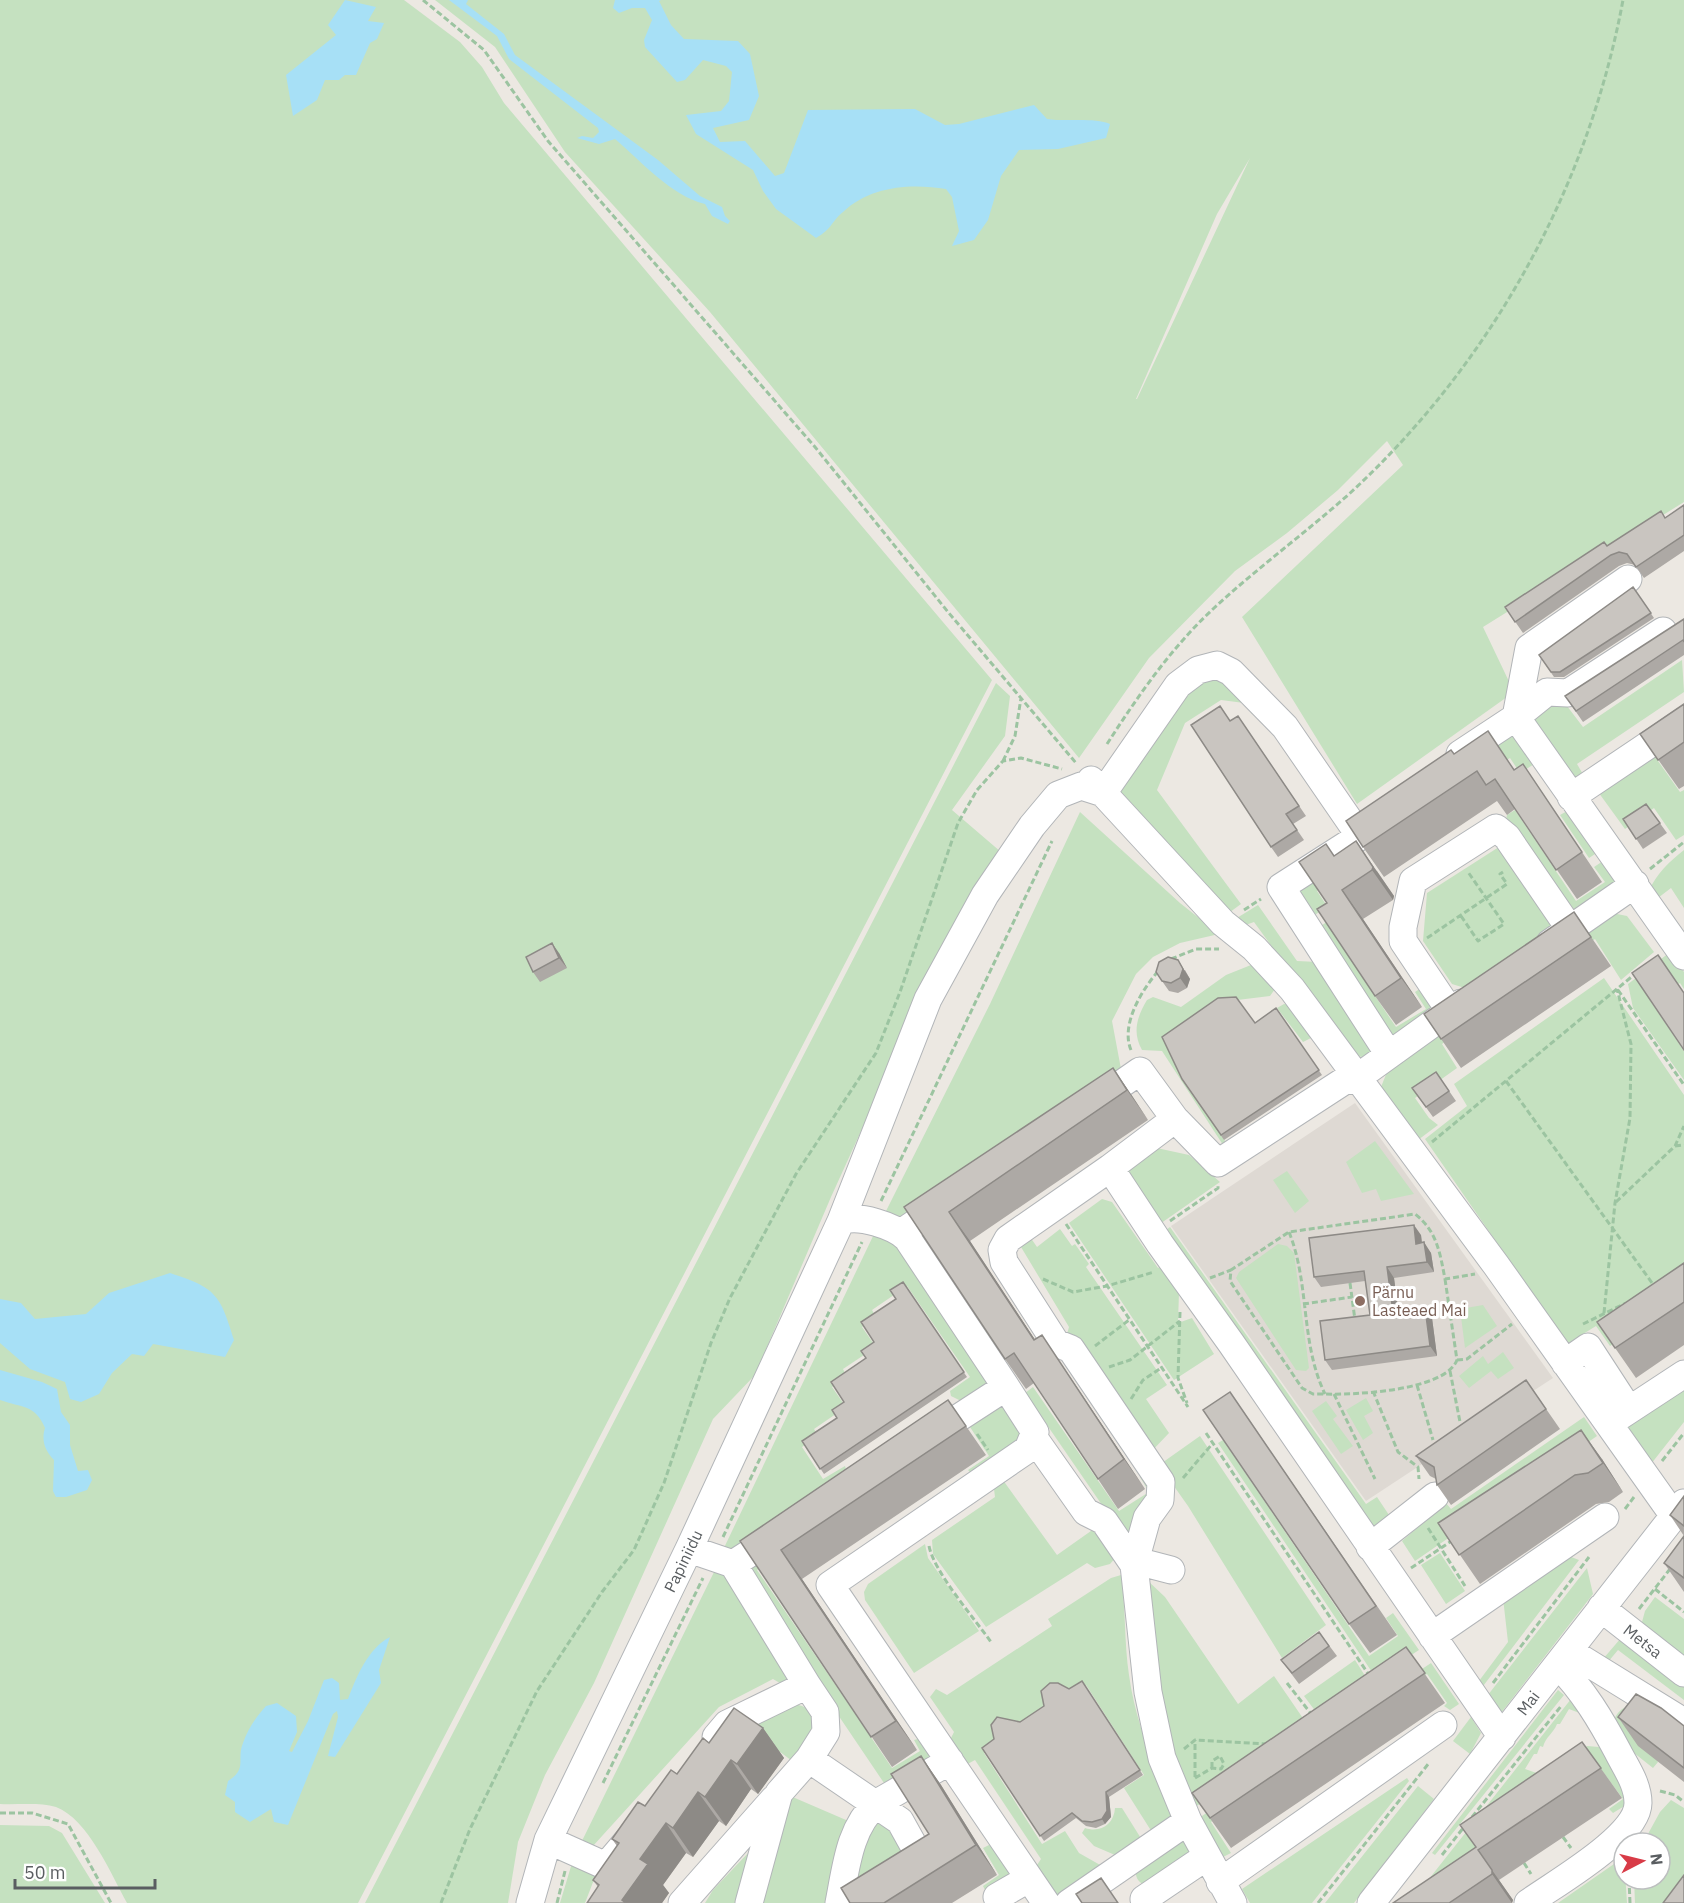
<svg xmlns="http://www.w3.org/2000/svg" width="1684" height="1903" font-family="'IBM Plex Sans',sans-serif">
  <rect width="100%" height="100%" fill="#ece8e2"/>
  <path fill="#ded9d3" d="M1355 1103 1553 1378 1366 1501 1171 1226Z"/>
  <path fill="#c5e1c0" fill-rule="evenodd" d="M0 0H404L460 42 482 67 504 103 992 680 358 1903H127C111 1874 88 1819 56 1807 40 1802 17 1805 0 1804Z
    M435 0H1684V502L1483 627 1514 692 1357 804 1242 617 1403 465 1387 441 1338 490 1287 533 1235 571 1149 658 1079 758 710 312 565 152 495 47ZM1250 158 1137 399H1136L1217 214Z
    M1682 660 1684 692 1577 764 1584 776 1574 785 1527 715 1536 707 1567 706 1583 727Z
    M1208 672 1259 710 1252 714 1244 703 1221 700 1185 723 1157 790 1241 904 1226 915 1109 793 1184 689Z
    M996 683 1010 696 1005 736 952 810 1001 852 933 973 831 1197 755 1375 713 1419 594 1683 545 1775 518 1842 508 1903H365Z
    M1516 736 1539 761 1520 773 1510 758 1480 776 1471 763 1508 738Z
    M1669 741 1676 750 1658 761 1680 792 1684 790V835L1676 840 1654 808 1625 829 1596 789Z
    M1515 810 1576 901 1605 882 1594 867 1603 861 1617 884 1574 916 1505 825 1507 815Z
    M1569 810 1598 852 1589 858 1560 815Z
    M1080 812 1180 903 1219 934 1180 943 1153 957 1136 974 1112 1021 1121 1069 902 1221 885 1213 990 1004Z
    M1502 845 1553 929 1468 989 1452 984 1423 941 1427 893Z
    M1684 850V908L1671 888 1654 901 1649 891C1656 874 1670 861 1684 850Z
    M1345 872 1317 891 1327 906 1307 921 1301 912 1299 882Z
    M1258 905 1297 961 1318 962 1373 1050 1366 1058 1350 1054 1254 922 1240 927 1232 921Z
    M1607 912 1627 916 1654 952 1621 980 1595 939 1576 952 1567 940Z
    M1335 917 1345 931 1336 938 1396 1027 1426 1009 1415 992 1424 986 1434 1001C1429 1017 1406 1034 1389 1035L1314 930Z
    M1669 953 1684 972V989L1680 983 1651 1002 1684 1051V1080L1633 1008 1628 984Z
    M1251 965 1263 972 1275 989 1270 996 1221 1002 1165 1041 1182 1080 1230 1148H1225L1162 1051 1142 1050C1132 1032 1137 1017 1147 1000L1153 997 1181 1007 1226 975Z
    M1604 978 1684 1095V1298L1610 1346 1596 1326 1567 1344 1425 1139 1467 1106 1454 1084Z
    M1284 1004 1291 1005 1311 1038 1303 1042 1277 1008Z
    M1454 1021 1460 1030 1442 1044 1457 1068 1415 1098 1429 1118 1438 1125 1418 1140 1381 1087 1389 1067Z
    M1375 1141 1414 1194 1381 1201 1376 1189 1362 1193 1346 1162Z
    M1152 1147 1189 1155 1220 1182 1157 1226 1120 1174Z
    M1287 1171 1309 1201 1295 1213 1273 1180Z
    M1102 1199 1112 1202 1158 1268 1161 1266 1179 1292 1178 1323 1192 1318 1214 1354 1174 1380 1069 1223Z
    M1170 1227 1366 1504 1377 1497 1391 1518 1373 1532 1162 1233Z
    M1060 1229 1072 1246 1075 1244 1089 1264 1086 1267 1167 1385 1146 1399 1169 1433 1149 1454 1067 1334 1069 1327 1018 1242 1028 1234 1037 1247Z
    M875 1232 894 1239 988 1383 984 1390 963 1402 951 1396 950 1391 970 1377 907 1286 872 1310 876 1317 862 1327 876 1347 843 1369 847 1377 832 1387 846 1407 814 1429 818 1436 802 1447 823 1479 845 1466 849 1481 741 1555 722 1552Z
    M1278 1244 1287 1246 1294 1253 1309 1368 1306 1371 1296 1370 1236 1278 1239 1272Z
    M1483 1305 1497 1326 1465 1348 1460 1309Z
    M1503 1352 1514 1368 1498 1379 1491 1371 1469 1388 1459 1376 1483 1356 1488 1364Z
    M1684 1382V1422L1651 1464 1627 1429 1632 1416Z
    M1033 1387 1119 1511 1149 1492 1140 1477 1148 1472 1158 1488 1138 1532 1124 1537 1025 1393Z
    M1366 1398 1373 1411 1364 1416 1373 1433 1363 1440 1346 1410Z
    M1326 1401 1337 1416 1333 1419 1353 1446 1341 1454 1312 1411Z
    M1000 1406 1012 1408 1023 1439 976 1479 968 1470 989 1456 970 1427 782 1552 778 1548Z
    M1584 1417 1597 1436 1415 1561 1402 1541 1446 1503 1451 1509Z
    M1200 1436 1326 1625 1282 1658 1188 1506 1159 1465Z
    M1223 1440 1369 1656 1398 1636 1386 1618 1393 1613 1419 1650 1376 1678 1218 1443Z
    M1000 1476 1057 1555 1098 1526 1117 1556 1110 1564 1095 1568 1087 1563 986 1627 933 1554 932 1540 995 1497 993 1481Z
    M925 1544 928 1558 979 1631 914 1673 865 1600 864 1592 868 1584Z
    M1440 1553 1465 1591 1446 1604 1421 1565Z
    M1566 1555 1579 1560 1477 1694 1476 1685 1508 1642 1503 1598Z
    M771 1559 757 1570 892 1768 920 1751 914 1740 925 1737 941 1759 879 1792 884 1783 745 1577 748 1567Z
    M716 1568 730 1581 791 1670 790 1689 773 1679 719 1707 593 1846 580 1845Z
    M1587 1568 1593 1594 1501 1713 1484 1700Z
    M1121 1575C1126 1608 1124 1642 1129 1675 1135 1721 1155 1767 1170 1811V1819L1159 1832 1150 1829 1124 1788 1144 1775 1086 1685 984 1753 1042 1844 1065 1831 1079 1853 1109 1870 1058 1900 1033 1871 1041 1859 975 1760 962 1767 947 1746 954 1732 930 1697 936 1689 947 1695 1052 1626 1048 1619 1111 1578Z
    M1146 1579 1165 1597 1238 1704 1274 1676 1311 1730 1189 1811 1167 1746Z
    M1655 1597 1684 1619V1661L1652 1636 1642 1622 1645 1611Z
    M1621 1638 1684 1687V1700L1618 1650 1608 1662 1603 1659Z
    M1355 1660 1369 1682 1319 1716 1304 1696Z
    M1431 1663 1459 1704 1450 1710 1444 1706 1447 1703 1427 1674 1211 1822 1231 1853 1223 1857 1216 1855 1196 1820Z
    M1558 1690 1564 1695 1435 1855 1432 1853Z
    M1571 1699 1582 1714 1569 1709 1560 1724H1557C1553 1734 1546 1736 1543 1747L1540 1746 1537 1754H1534L1525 1769 1554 1779 1587 1746 1599 1747 1628 1785 1631 1802 1613 1813 1609 1809 1623 1799 1603 1772 1410 1903Z
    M794 1704C810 1707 815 1713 819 1729L792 1761 745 1725Z
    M1633 1704 1658 1762 1653 1768 1614 1737C1612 1719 1615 1710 1633 1704Z
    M1471 1717 1481 1733 1470 1754 1453 1741Z
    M1407 1778 1409 1781 1312 1903H1250L1242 1889Z
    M1418 1786 1434 1799 1354 1903H1325Z
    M788 1795 853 1823 833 1903H759Z
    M1671 1800 1684 1808V1903H1635L1634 1879H1660V1843H1643L1660 1812Z
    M1115 1808H1122L1142 1840 1122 1858 1094 1846 1082 1833 1085 1828C1100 1833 1114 1825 1115 1808Z
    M876 1810 909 1848 844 1896Z
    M0 1825 49 1826 62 1833 105 1903H0Z
    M1179 1837 1195 1850 1146 1886C1138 1882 1135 1878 1136 1869Z
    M989 1845 1002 1850 1014 1871 986 1892 983 1886 999 1875 983 1848Z
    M749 1852 740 1903H705L713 1890Z
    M1624 1857 1627 1903H1558Z
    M572 1863 591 1871 595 1877 585 1903H560Z"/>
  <path fill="#a7e0f6" d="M345 0 376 7 368 21 384 23 377 39 370 43 356 75H345L339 80H325L317 100 293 116 286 75 336 35 328 25Z
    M449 0H468L466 4 504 34 515 55 658 160 700 196 722 207 725 216 730 221 728 224 712 216 705 204C671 196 641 161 615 139L599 144 577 138 582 136 593 138 599 132 598 128 509 59 497 36Z
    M615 0H661L659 1 671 25 684 39 738 41 750 54 759 96 749 120 713 128 720 142 745 141 775 176 784 173 808 110 915 109 945 125 959 124 1034 105 1047 119C1066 122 1094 117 1110 124L1106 138 1058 149 1019 150 1001 176 988 220 974 240 952 246 959 231 952 197 946 189C911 183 870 186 843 212 831 222 832 229 816 238L776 209 763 191 753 170 696 134 686 115 721 111 729 101 732 72 726 66 703 60 685 80 677 82 645 47 644 40 652 20 645 8H632L619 13 613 8Z
    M170 1273C216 1288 220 1294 234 1340L225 1357 153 1344 144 1356 132 1354 112 1373 99 1394 81 1402 70 1399 65 1382 30 1369 0 1343V1299L21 1303 35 1319 86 1314 109 1293Z
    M0 1370 42 1382 57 1389 61 1412 70 1425V1445L78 1471 88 1470 92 1480 87 1490 66 1497H56L53 1491 54 1460C45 1451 41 1440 45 1428 35 1404 22 1408 0 1400Z
    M390 1637 379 1670 381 1683 335 1757 328 1756 338 1717 337 1711 333 1714 288 1825 274 1822 271 1809 250 1822 235 1812V1802L225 1795 228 1781C248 1768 236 1760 243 1743 248 1729 256 1717 266 1706L277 1703 296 1716 297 1732 289 1751 292 1752 308 1721 324 1680 332 1678 339 1683 340 1700 348 1699C356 1678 368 1648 390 1637Z"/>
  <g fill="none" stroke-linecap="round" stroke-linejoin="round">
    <defs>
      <path id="minor" d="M1628 579 1529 648 1516 717 1684 956
        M1460 754 1516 717 1547 692 1568 693 1663 631
        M1091 780 1223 923 1254 948 1292 989 1496 1265 1674 1516
        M1571 797 1684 721
        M1376 826 1281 887 1388 1053
        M1550 943 1635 884
        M1450 1011 1403 941V927L1413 881 1496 828 1507 837 1570 929
        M1094 1103 1140 1071 1175 1119 1110 1168 1160 1244 1231 1343 1502 1737
        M1175 1119 1218 1163 1344 1081 1357 1078 1461 1003
        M1110 1168 1008 1239 1002 1250 1004 1262 1056 1343 1071 1349 1161 1482 1160 1500 1147 1518 1134 1565 1148 1564 1171 1570
        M841 1221C859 1214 894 1226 907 1238L1006 1387 929 1437
        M901 1233 945 1203
        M1565 1363 1588 1347 1629 1410
        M1006 1387 1035 1432 1028 1449 830 1585 1046 1903
        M1614 1420 1684 1374
        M1034 1438 1086 1512 1104 1521 1134 1565 1148 1692 1162 1758 1188 1821 1233 1903
        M1370 1547 1435 1496
        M689 1549 733 1564 778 1535
        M1601 1608 1684 1673
        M1432 1636 1605 1517
        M1569 1651 1684 1722
        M716 1737 727 1724 807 1685 733 1564
        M809 1759 900 1821 920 1857 851 1903
        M548 1840 606 1866 629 1839
        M1220 1882 1443 1725
        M997 1897 1028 1879
        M1144 1899 1206 1857
        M530 1903 548 1840 689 1549 841 1221 928 999 985 895 1032 826 1058 795 1081 786 1103 793 1178 685 1198 670 1217 665 1231 672 1285 727 1360 836
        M682 1903 774 1799
        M749 1903 779 1793 809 1759 826 1732 825 1712 807 1685
        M839 1903C846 1868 849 1828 877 1803L950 1761
        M1069 1903 1188 1821
        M1371 1903 1684 1503
        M1528 1903C1554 1884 1638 1837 1638 1803 1638 1784 1626 1768 1618 1752 1601 1720 1583 1690 1558 1665"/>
    </defs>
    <use href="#minor" stroke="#b2b5b8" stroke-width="29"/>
    <path stroke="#9cc4a1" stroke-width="3" stroke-dasharray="6 3" stroke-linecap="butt" d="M423 0 484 50 548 141 815 447 948 612 1076 763
      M1107 744C1138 696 1171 648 1213 609 1256 569 1304 534 1348 495 1490 365 1588 189 1623 0
      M1003 761 1015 736 1021 698
      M1650 869 1684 842
      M1244 910 1261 899
      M1461 916 1478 941 1504 924 1468 872
      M1427 938 1507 884 1500 874 1503 872
      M1171 959 1196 949H1219
      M1618 990 1684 1085
      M1131 1050C1120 1024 1143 988 1160 969
      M1506 1081 1655 1287
      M1432 1142 1635 974
      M1675 1146 1684 1145
      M881 1201 1052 841
      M1616 1202 1675 1146 1684 1126
      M1170 1221 1218 1188V1184
      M1066 1224 1188 1407
      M1289 1232C1310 1284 1300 1342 1325 1394
      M1210 1278 1231 1270
      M1043 1279 1073 1292 1107 1286 1154 1272
      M1445 1279 1457 1360C1445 1391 1354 1395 1325 1394H1313L1302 1388 1230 1281 1231 1270 1289 1232 1415 1214C1437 1231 1440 1253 1445 1279L1475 1274
      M1350 1283 1355 1320
      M1303 1304 1352 1297
      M1180 1312 1178 1378 1187 1403
      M1604 1313 1615 1203 1630 1118 1631 1044 1617 989
      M1583 1324 1626 1303
      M1095 1346 1129 1320
      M1457 1360 1467 1359 1512 1324
      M1109 1367 1130 1360 1180 1321
      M1450 1371 1460 1422
      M1417 1385 1433 1440
      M1373 1391 1398 1452 1418 1467 1419 1479
      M1334 1394 1375 1479
      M1131 1399 1143 1380 1161 1368
      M1206 1433 1369 1675
      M977 1434 988 1450
      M1662 1461 1684 1433
      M1183 1478 1213 1443
      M1625 1509 1634 1497
      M1428 1528 1465 1586
      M723 1537 862 1242
      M929 1546C934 1572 974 1618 991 1642
      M1411 1568 1453 1540
      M1655 1589 1684 1612
      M1639 1609 1670 1569
      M1287 1683 1312 1715
      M1493 1683 1589 1557
      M1184 1749 1195 1740 1267 1744
      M1195 1777V1740
      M1195 1778 1212 1768 1221 1769 1224 1764 1220 1756 1212 1761V1768
      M603 1783 703 1578
      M1660 1791 1675 1795 1684 1802
      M0 1813H32L68 1824 111 1903
      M1472 1817 1562 1705
      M1563 1837 1571 1848
      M1442 1855 1464 1827
      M1524 1863 1531 1874
      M1629 1879 1630 1903
      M441 1903 470 1829 537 1691 602 1592 634 1550 664 1483 711 1343 730 1298 796 1174 876 1053 900 992 958 823 977 790 1003 761 1021 758 1062 769
      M557 1903 565 1871
      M1318 1903 1429 1763"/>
    <use href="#minor" stroke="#fff" stroke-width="27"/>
  </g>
  <path fill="#ada9a5" d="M1684 505V551L1644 578 1635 565 1627 563 1619 566 1523 633 1505 607 1607 546 1666 517Z
    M1633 587 1654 618 1564 677H1554L1539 655Z
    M1684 619V655L1583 722 1565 696Z
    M1684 704V786L1679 789 1640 734Z
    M1238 716 1306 816 1293 824 1304 840 1278 857 1271 847 1230 721Z
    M1454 754 1515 769 1523 764 1602 882 1577 899 1515 809 1507 815 1497 801 1384 877 1363 847Z
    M1646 804 1667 833 1643 849 1623 819Z
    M1334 856 1377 871 1394 896 1393 900 1363 919 1422 1007 1396 1025 1375 996 1327 903Z
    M1574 912 1611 966 1461 1068 1424 1014Z
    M559 953 567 968 540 982 533 972Z
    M1185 970 1190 979 1187 988 1178 993 1169 991 1162 981Z
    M1276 1008 1322 1075 1224 1140 1182 1079 1255 1023Z
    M1113 1068 1148 1120 970 1241 1035 1340 1062 1365 1145 1489 1118 1509 1034 1383 1026 1389 1005 1359 904 1207Z
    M1436 1072 1456 1101 1433 1117 1412 1088Z
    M1421 1235 1422 1243 1431 1253 1434 1272 1394 1278 1398 1311 1425 1308 1432 1318 1437 1356 1332 1370 1325 1360 1370 1315 1365 1281 1321 1287 1314 1277Z
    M1684 1263V1345L1636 1378 1597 1322Z
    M903 1282 967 1377 824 1474 802 1441 837 1418 844 1402 874 1342Z
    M1526 1380 1560 1429 1451 1505 1437 1485 1436 1479 1430 1476 1416 1456Z
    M1230 1392 1397 1635 1370 1653 1349 1624Z
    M948 1400 986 1455 802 1579 917 1750 892 1767 740 1541Z
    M1602 1459 1623 1492 1609 1502 1596 1504 1480 1584 1438 1523Z
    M1684 1496V1592L1664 1563 1684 1536 1670 1515Z
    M1319 1632 1337 1656 1299 1684 1281 1660Z
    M1406 1647 1445 1703 1231 1848 1192 1793Z
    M1082 1681 1143 1775 1109 1797 1111 1817 1105 1824 1096 1828 1086 1826 1076 1818 1044 1841 982 1748Z
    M1618 1717 1684 1726V1782L1638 1746Z
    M763 1728 784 1758 758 1794 751 1789 726 1826 719 1821 693 1857 686 1853 663 1885 669 1893 662 1903H587L598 1887 593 1880 617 1846 612 1839 645 1806 709 1743Z
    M1582 1742 1622 1798 1499 1880 1513 1900 1512 1903H1393L1476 1847Z
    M921 1756 941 1785 997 1875 952 1903H850L929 1834Z"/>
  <path fill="#8d8a86" d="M1356 841 1394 896 1393 900 1372 870Z
    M1342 890 1363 919 1422 1007 1401 978Z
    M552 943 559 953 567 968 559 958Z
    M1178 960 1190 979 1187 988 1180 978Z
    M1113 1068 1133 1097 1148 1120 1127 1090Z
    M949 1212 970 1241 1055 1370 1034 1340Z
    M1414 1225 1421 1235 1423 1254 1416 1244Z
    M1424 1242 1431 1253 1434 1272 1427 1262Z
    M1387 1267 1394 1278 1400 1322 1393 1312Z
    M1425 1308 1432 1318 1437 1356 1430 1346Z
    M1042 1335 1062 1365 1145 1489 1124 1459Z
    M1581 1430 1602 1459 1623 1492 1603 1463Z
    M781 1550 802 1579 917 1750 896 1721Z
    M763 1728 784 1758 758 1794 737 1764Z
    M921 1756 941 1785 997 1875 976 1845Z
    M731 1760 751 1789 726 1826 705 1797Z
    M698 1792 719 1821 693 1857 673 1828Z
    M1106 1792 1109 1797 1111 1817 1105 1824 1102 1819Z
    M666 1823 686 1853 663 1885 669 1893 662 1903H624L622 1900 640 1859Z
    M1492 1870 1513 1900 1512 1903 1492 1874Z"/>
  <path fill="#c9c5c0" stroke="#8d8a86" stroke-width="1.5" d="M1684 505V535L1636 567 1627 554 1619 552 1611 555 1515 622 1505 607 1604 542 1607 546 1661 511 1665 518Z
    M1633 587 1651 613 1560 672H1551L1539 655Z
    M1684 619V642L1683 640 1576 711 1565 696Z
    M1684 704V742L1658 760 1640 734Z
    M1220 706 1230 721 1238 716 1299 806 1286 814 1297 830 1271 847 1191 725Z
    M1488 731 1514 770 1523 764 1582 852 1556 870 1495 779 1486 785 1477 771 1363 847 1346 821 1451 750 1454 754Z
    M1646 804 1660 823 1636 839 1623 819Z
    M1356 841 1373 867 1372 870 1342 890 1401 978 1375 996 1317 909 1327 903 1299 862 1326 844 1334 856Z
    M1574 912 1591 937 1441 1039 1424 1014Z
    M552 943 559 958 533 972 526 957Z
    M1658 955 1684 993V1050L1632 973Z
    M1168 957 1178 960 1183 969 1180 978 1171 983 1162 981 1156 972 1159 962Z
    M1236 997 1255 1023 1276 1008 1319 1070 1221 1135 1182 1079 1162 1037 1218 998Z
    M1113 1068 1127 1090 949 1212 1034 1340 1042 1335 1124 1459 1098 1479 1014 1353 1005 1359 904 1207Z
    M1436 1072 1449 1091 1426 1107 1412 1088Z
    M1414 1225 1416 1244 1424 1242 1427 1262 1387 1267 1393 1312 1425 1308 1430 1346 1325 1360 1320 1321 1370 1315 1364 1271 1314 1277 1309 1238Z
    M1684 1263V1302L1615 1348 1597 1322Z
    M903 1282 964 1372 820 1469 802 1441 837 1418 832 1410 844 1402 831 1382 866 1358 861 1351 874 1342 861 1322 896 1299 890 1290Z
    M1526 1380 1546 1409 1437 1485 1434 1467 1416 1456Z
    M1230 1392 1376 1606 1349 1624 1203 1410Z
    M948 1400 966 1426 781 1550 896 1721 871 1737 740 1541Z
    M1581 1430 1603 1463 1588 1473 1575 1475 1459 1555 1438 1523Z
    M1684 1496V1526L1670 1515Z
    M1684 1536V1578L1664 1563Z
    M1319 1632 1329 1646 1292 1673 1281 1660Z
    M1406 1647 1425 1673 1210 1818 1192 1793Z
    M1082 1681 1140 1770 1106 1792 1107 1811 1102 1819 1092 1822 1082 1821 1072 1813 1040 1836 982 1748 994 1739 991 1725 997 1717 1020 1722 1044 1706 1041 1691 1050 1683H1058L1069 1689Z
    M1636 1694 1661 1708 1684 1726V1768L1618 1717Z
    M734 1708 763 1728 737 1764 731 1760 705 1797 698 1792 673 1828 666 1823 640 1859 648 1864 622 1900 626 1903H587L599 1885 593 1880 619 1843 612 1839 638 1802 645 1806 671 1770 677 1774 703 1738 709 1743Z
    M1582 1742 1601 1768 1478 1850 1492 1870V1874L1449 1903H1393L1476 1847 1460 1825Z
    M921 1756 976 1845 884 1903H850L841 1888 929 1834 891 1774Z
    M1684 1875V1903H1663Z
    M1101 1878 1118 1903H1082L1076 1894Z"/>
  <circle fill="#8d6e63" stroke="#fff" stroke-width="2" cx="1360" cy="1301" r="6"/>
  <g text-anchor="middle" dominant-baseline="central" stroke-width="6" stroke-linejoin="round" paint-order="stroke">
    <g font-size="16" fill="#785e54" stroke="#fff" text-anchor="start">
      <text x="1372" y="1292">Pärnu<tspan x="1372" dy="18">Lasteaed Mai</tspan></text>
    </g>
    <g font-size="16" fill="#5a5e61" stroke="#fff">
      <text transform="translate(683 1561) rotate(-64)">Papiniidu</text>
      <text transform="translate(1643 1641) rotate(38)">Metsa</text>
      <text transform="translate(1528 1703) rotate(-53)">Mai</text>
    </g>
  </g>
  <g transform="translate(1642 1861) rotate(83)"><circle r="28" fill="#ffffff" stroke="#bdbfc0" stroke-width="1.5"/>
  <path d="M0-4.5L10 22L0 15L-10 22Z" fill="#d83b47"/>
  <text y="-9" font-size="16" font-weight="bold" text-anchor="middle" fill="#5a5e61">N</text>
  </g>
  <path d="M15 1879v9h140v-9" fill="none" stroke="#5a5e61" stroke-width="3"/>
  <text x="24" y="1879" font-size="18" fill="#5a5e61" stroke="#ffffff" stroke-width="4.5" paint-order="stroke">50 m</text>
</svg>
